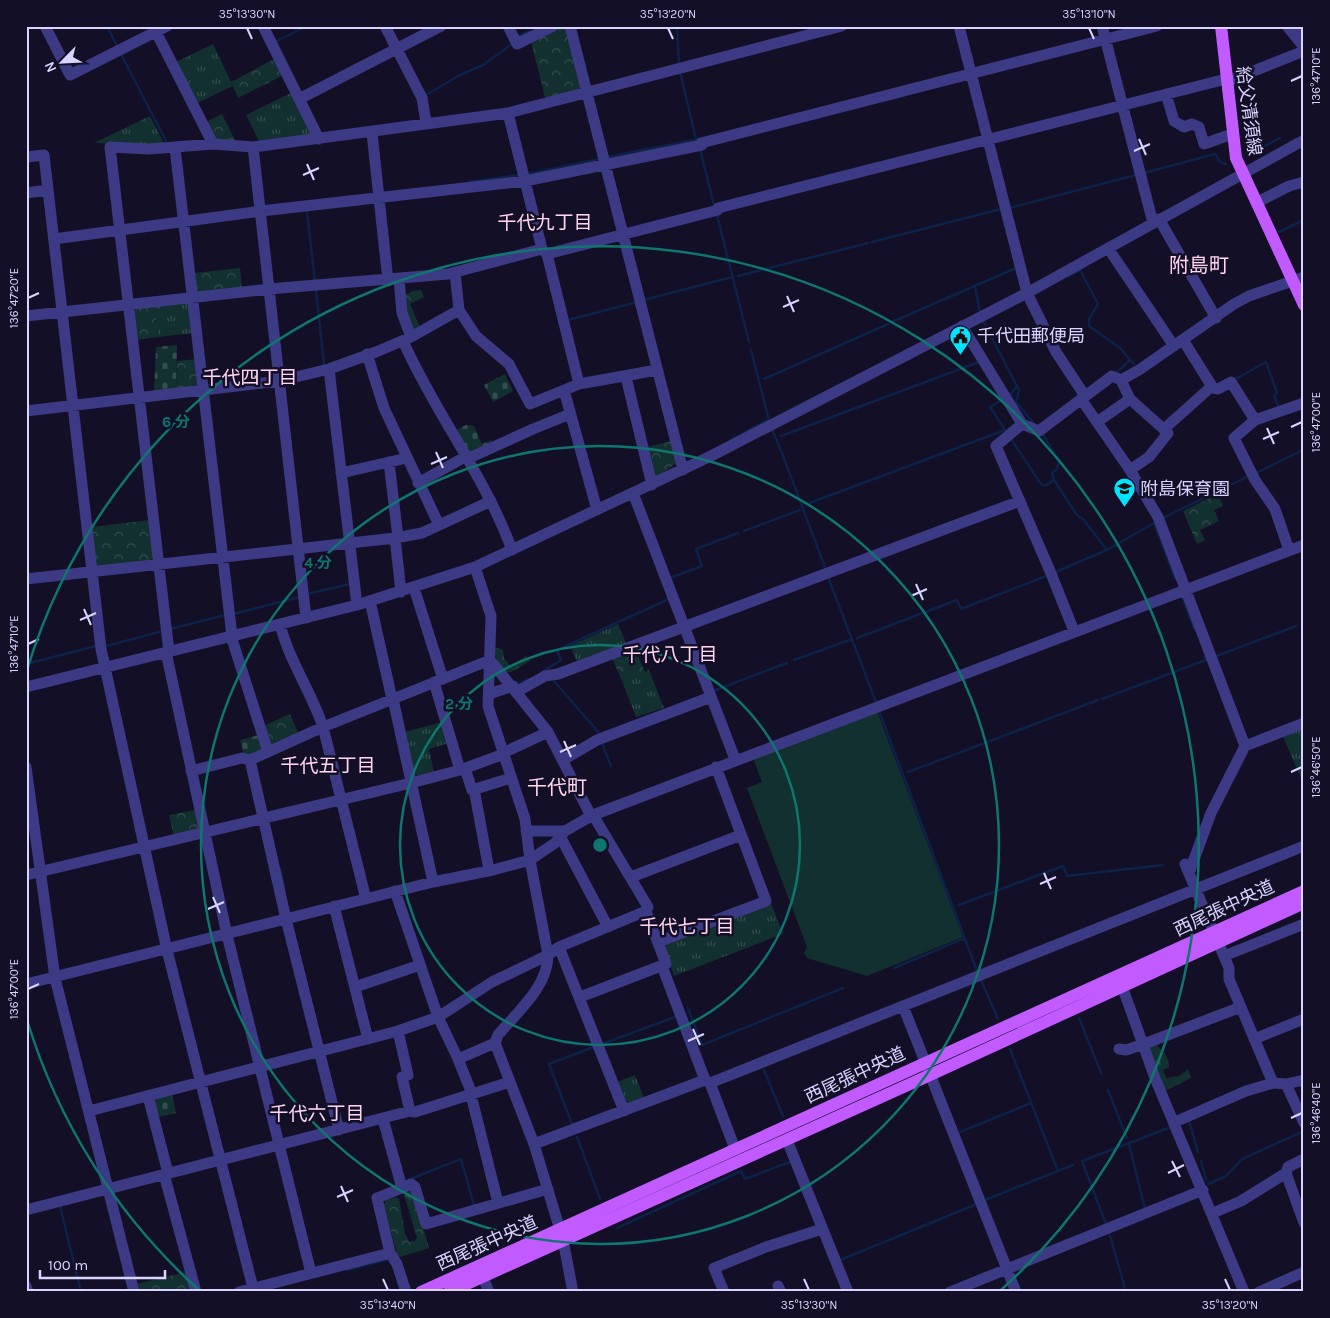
<svg xmlns="http://www.w3.org/2000/svg" width="1330" height="1318" font-family="Karla,'Noto Sans JP',sans-serif">
  <defs>
    <pattern id="grass-tufts" width="24" height="20" patternUnits="userSpaceOnUse" patternTransform="scale(1.25)"><rect width="24" height="20" fill="#12302f"/><path d="M3 7l-1-3M5 7V3M7 7l1-3M15 17l-1-3M17 17v-4M19 17l1-3" fill="none" stroke="#344d4e"/></pattern>
    <pattern id="forest-crowns" width="20" height="18" patternUnits="userSpaceOnUse" patternTransform="scale(1.25)"><rect width="20" height="18" fill="#12302f"/><path d="M2 6a3 3 0 1 1 6 0M12 15a3 3 0 1 1 6 0" fill="none" stroke="#344d4e"/></pattern>
    <pattern id="cemetery-stones" width="16" height="16" patternUnits="userSpaceOnUse" patternTransform="scale(1.25)"><rect width="16" height="16" fill="#12302f"/><path d="M2 7V4a2 2 0 0 1 4 0v3zM10 15v-3a2 2 0 0 1 4 0v3z" fill="#344d4e"/></pattern>
  </defs>
  <rect width="100%" height="100%" fill="#130f26"/>
  <path fill="url(#grass-tufts)" d="M213 44 233 86 195 104 174 63Z
    M293 92 311 136 260 143 246 115Z
    M150 116 165 145 94 143Z
    M187 302 190 306 194 333 158 337 155 306Z
    M618 624 627 645 578 664 570 646Z
    M649 670 664 708 636 717 622 681Z
    M442 722 449 743 429 749 434 772 419 777 414 773 405 732Z
    M1304 726V783H1303L1282 734Z
    M771 903 783 934 674 976 664 948 666 943Z
    M635 1075 644 1098 629 1104 624 1102 617 1082Z"/>
  <path fill="url(#forest-crowns)" d="M562 26 566 29 581 86 578 90 545 98 531 41Z
    M276 58 284 75 238 98 231 82Z
    M222 114 236 142 216 141 204 123Z
    M240 268 242 288 201 293 196 290 194 273Z
    M421 290 424 297 410 304 420 327 445 312 414 333 406 314 405 295 413 291Z
    M155 306 158 337 137 340 134 311 138 308Z
    M197 359 200 383 196 387 176 390 177 361Z
    M672 441 678 462 658 476H653L646 447Z
    M1218 494 1223 506 1214 510 1219 521 1200 530 1205 540 1197 544 1183 511Z
    M150 520 154 557 150 561 99 567 95 564 91 527Z
    M498 648 503 650 504 658 510 666 526 656 530 661 511 672H504L497 661 494 649Z
    M635 649 645 672 622 681 612 658Z
    M290 714 299 735 274 746 269 744 263 726Z
    M196 810 199 827 196 832 174 837 169 815Z
    M1153 1043C1161 1047 1170 1058 1169 1067L1163 1070 1166 1078 1179 1076 1188 1069 1191 1078 1165 1091 1149 1047Z
    M408 1190 413 1192 429 1248 400 1257 397 1255 384 1205 386 1200 396 1197 399 1199 405 1233 409 1242 415 1241 417 1238 404 1195Z
    M186 1272 191 1292H138L136 1284Z"/>
  <path fill="url(#cemetery-stones)" d="M177 345 176 390 154 392 156 347Z
    M505 374 513 391 493 402 484 385Z
    M466 425 474 426 482 444 491 440 493 445 469 456 454 431Z
    M259 735 263 747 260 752 244 756 240 740Z
    M172 1094 176 1113 158 1117 154 1102 157 1098Z"/>
  <path fill="#12302f" d="M877 711 963 937 867 976 807 958 804 953 807 947 747 788 762 782 753 758Z"/>
  <g fill="none" stroke-linecap="round" stroke-linejoin="round">
    <path stroke="#0c2248" stroke-width="2.5" d="M107 26 117 46
      M677 26 679 65
      M517 37 530 31
      M275 42 307 26
      M121 54 166 141
      M680 72 696 139
      M426 95 460 75 483 65 512 44
      M700 149 714 205
      M1252 153 1280 138
      M608 157 699 139
      M1144 173 1215 154 1220 162 1226 164
      M528 174 599 159
      M468 182 520 175
      M1009 208 1136 175
      M307 211 315 282
      M717 215 749 342
      M1279 232 1304 220
      M872 242 1001 209
      M738 276 868 243
      M1069 276 1080 270 1098 304 1089 319V326L1120 348 1134 364
      M975 286 980 312
      M316 290 324 365
      M644 300 732 277
      M568 320 637 302
      M985 320 983 321 1019 390 1016 402 1035 425
      M892 322 1016 268
      M751 350 769 420
      M1116 373 1130 360
      M764 379 888 324
      M1234 380 1266 362 1277 393 1274 395 1279 408
      M1010 395 1017 386
      M1003 399 990 407 1005 430
      M760 424 768 420
      M772 429 781 451
      M742 434 758 425
      M1043 434 1059 462 1057 469 1052 473 1054 480 1077 515 1083 519 1107 550 1154 523 1175 578
      M781 436 979 362
      M732 439 739 435
      M1011 439 1041 484 1045 486 1054 480
      M782 453 826 570
      M1256 473 1303 450
      M807 504 1005 430
      M1163 518 1249 476
      M744 531 800 510
      M1055 572 1107 550
      M828 577 876 702
      M670 578 702 566 696 549 738 533
      M307 594 350 584
      M1182 597 1194 628
      M233 614 300 597
      M170 629 225 615
      M857 638 957 600 961 609 1049 575
      M106 646 163 631
      M1214 657 1296 626
      M794 660 852 639
      M26 664 96 646
      M542 672 561 660 557 650 669 599
      M554 681 600 734
      M518 684 528 679
      M713 691 787 663
      M1102 699 1206 660 1205 657
      M879 711 977 971
      M602 743 611 766
      M908 772 1098 700
      M280 868 284 886
      M959 905 1063 866 1067 876 1163 865
      M894 968 965 938
      M980 978 998 1019
      M688 1008 702 1045 843 988
      M1079 1018 1101 1073
      M602 1044 675 1017
      M1010 1049 1058 1171
      M764 1070 783 1116
      M1108 1090 1127 1138
      M1189 1121 1198 1152
      M572 1124 549 1064 594 1047
      M960 1132 1031 1103
      M577 1137 600 1199
      M1129 1144 1145 1209
      M1201 1161 1206 1179
      M408 1180 461 1159 474 1205H476
      M1208 1184 1226 1176 1242 1159 1304 1131
      M985 1200 1073 1165
      M60 1206 81 1292
      M1106 1224 1082 1161 1171 1127
      M617 1228 741 1171 745 1179 792 1161
      M1109 1232 1126 1292
      M840 1260 977 1204
      M347 1270 386 1260"/>
    <path stroke="#3d3a85" stroke-width="11" d="M45 26 70 75 167 26
      M153 26 213 144
      M263 26 319 139
      M385 26 422 98 426 122
      M508 26 517 44 553 26
      M570 26 683 470
      M959 26 1027 293 1056 352 1085 396
      M1102 26 1153 223
      M1287 26 1304 47
      M1300 26 1304 30
      M1226 82 1304 51
      M1166 94 1174 121 1184 127 1192 124 1199 127 1204 144 1232 134
      M299 99 441 26
      M372 133 388 281
      M701 143 1157 26
      M253 147 306 618
      M175 148 232 636
      M26 157 44 155 101 649 167 950 253 1288
      M26 193 48 190
      M1256 203 1289 186 1304 182
      M718 208 1226 79
      M1159 219 1216 318
      M54 239 261 211 525 181 702 145
      M1108 248 1174 346
      M547 254 718 210
      M455 272 459 310 476 336 509 364 530 404 579 384 547 254 542 249 508 113
      M26 316 269 289 448 274 542 249
      M962 326 1022 424 1039 431 1112 376 1121 380 1139 370 1234 304 1249 296 1304 277
      M411 337 459 310
      M1183 340 1213 388 1218 389 1231 382 1255 420
      M403 341C435 413 485 476 512 550
      M367 354 384 408 439 525
      M329 369 357 605
      M626 377 652 485
      M1121 380 1130 399 1168 433 1149 457 1130 470
      M579 384 657 370
      M564 390 597 510
      M1081 399 1130 470 1158 517 1245 746
      M26 411 279 381 329 369 376 352 411 337 402 313 399 279
      M1097 422 1130 399
      M1022 424 996 446 1050 571 1074 631
      M1164 429 1212 386
      M467 459 533 429 570 414
      M389 462 398 538
      M341 473 407 458
      M418 483 465 457
      M633 493 735 759
      M395 538 401 592
      M1289 550 1275 509 1255 480 1234 438 1255 420 1304 403
      M475 567 491 616 488 706 525 819 530 860 548 955C548 987 517 1012 498 1035L495 1043 534 1144 563 1240 573 1292
      M26 579 395 538 422 533 491 501
      M414 588 443 679
      M370 601 392 699
      M280 624C289 661 311 691 323 727L366 899
      M231 636 268 752
      M166 652 227 935 311 1273
      M169 652 110 147 149 149 213 144 253 147 508 113 842 26
      M490 660 548 732 591 816
      M434 682 460 770
      M26 687 357 605 475 567 711 456 1027 293 1304 140
      M518 691 545 676 558 674 1020 501
      M489 694 513 686
      M393 699 433 882
      M503 753 548 732
      M563 760 597 740 711 697
      M26 767 55 978 134 1292
      M465 768 472 790 511 778
      M191 771 242 758 250 760
      M474 789 489 870
      M526 831H565
      M560 836 608 927
      M1185 864 1229 968V979L1273 1083
      M1189 873 1211 813 1245 746 1304 723
      M26 875 411 783 460 770 504 754
      M631 877 741 835
      M395 891 438 1017 458 1059 472 1094
      M334 906 368 1039
      M658 942 766 901 716 767
      M559 947 624 1111
      M1224 956 1304 924
      M662 966 705 1080
      M26 984 433 882 493 870 530 860 555 843 565 831 593 815 1304 545
      M1122 986 1155 1078 1244 1292
      M355 987 420 965
      M580 997 666 964 646 911 648 907 593 815
      M903 1006 1016 1292
      M398 1031 408 1075 402 1077 410 1111
      M1254 1039 1304 1019
      M1119 1049 1126 1050 1144 1044 1241 1007
      M458 1059 495 1043
      M710 1083 735 1149
      M1286 1084 1304 1123
      M471 1095 498 1203
      M148 1096 168 1173
      M89 1111 398 1031 438 1017 492 982 548 955 559 947 646 911
      M383 1119 402 1188 377 1198 390 1253 397 1264 406 1292
      M1175 1122 1246 1091 1273 1083 1286 1084 1304 1080
      M339 1130 286 919 250 760 323 727 490 660
      M787 1140 848 1292
      M534 1144 705 1080 710 1083 1304 846
      M1286 1173 1304 1223
      M164 1174 196 1292
      M402 1188 411 1184 415 1187 426 1224 548 1189
      M26 1210 410 1111 415 1112 510 1082
      M1213 1213 1241 1201 1286 1173 1288 1167 1304 1159
      M483 1277 489 1292
      M26 1286 28 1292
      M778 1286 781 1292
      M239 1292 390 1253
      M724 1292 714 1268 766 1247 822 1229
      M950 1292 1203 1190
      M1259 1292 1304 1272"/>
    <path stroke="#c25bff" stroke-width="12" d="M1221 26 1236 158 1304 305
      M421 1292 1304 891
      M449 1292 930 1075 1304 903"/>
  </g>
  <path fill="none" stroke="#d9d4ff" stroke-width="2" d="M247 28 252 39M668 28 673 39M1089 28 1094 39M1291 81 1302 76M1139 139 1146 155M1134 151 1150 144M307 164 314 180M303 175 319 168M787 296 794 312M28 298 39 293M783 307 799 300M1291 427 1302 422M1267 428 1274 444M1263 439 1279 432M436 452 443 468M431 464 447 457M916 584 923 600M911 596 927 589M84 609 91 625M80 620 96 613M28 644 39 639M564 741 571 757M560 752 576 745M1291 772 1302 767M1044 873 1051 889M1040 884 1056 877M213 897 220 913M208 909 224 902M28 989 39 984M693 1029 700 1045M688 1041 704 1034M1291 1118 1302 1113M1172 1161 1180 1177M1168 1173 1184 1165M341 1186 348 1202M337 1197 353 1190M383 1279 388 1290M804 1279 809 1290M1225 1279 1230 1290"/>
  <g fill="none" stroke="#0f766e" stroke-width="2.5">
    <circle cx="600" cy="845" r="200"/>
    <circle cx="600" cy="845" r="399"/>
    <path d="M199 1290A599 599 0 0 1 27 1020M27 670A599 599 0 1 1 1001 1290"/>
  </g>
  <defs>
    <symbol id="civic-pin" viewBox="-11 -11 22 30"><path d="M0 17L-7.5 6A9.5 9.5 0 1 1 7.5 6Z" fill="#00e5ff" stroke="#130f26"/><path d="M-.6-6.5H3V-4.5H.6V-3L4-1V1h2V6H-6V1h2V-1L-.6-3ZM-1.2 2.5V6h2.4V2.5Z" fill="#111"/></symbol>
    <symbol id="school-pin" viewBox="-11 -11 22 30"><path d="M0 17L-7.5 6A9.5 9.5 0 1 1 7.5 6Z" fill="#00e5ff" stroke="#130f26"/><path d="M0-5L7-2L0 1L-7-2ZM-4 1L0 2.5L4 1V4Q0 6-4 4Z" fill="#111"/></symbol>
  </defs>
  <g fill-rule="evenodd">
    <use href="#civic-pin" x="948" y="324" width="25" height="34"/>
    <use href="#school-pin" x="1112" y="476" width="25" height="34"/>
  </g>
  <g text-anchor="middle" dominant-baseline="central" stroke-width="5" stroke-linejoin="round" paint-order="stroke">
    <g font-size="18" fill="#d9d4ff" stroke="#130f26">
      <text transform="translate(1249 111) rotate(82)">給父清須線</text>
      <text transform="translate(1224 908) rotate(-25)">西尾張中央道</text>
      <text transform="translate(855 1075) rotate(-25)">西尾張中央道</text>
      <text transform="translate(487 1243) rotate(-24)">西尾張中央道</text>
    </g>
    <g font-size="18" fill="#d9d4ff" stroke="#130f26" text-anchor="start">
      <text x="977" y="336">千代田郵便局</text>
      <text x="1140" y="489">附島保育園</text>
    </g>
    <g font-size="19" fill="#ffd6f0" stroke="#130f26">
      <text x="545" y="223">千代九丁目</text>
      <text x="250" y="378">千代四丁目</text>
      <text x="670" y="655">千代八丁目</text>
      <text x="328" y="766">千代五丁目</text>
      <text x="687" y="927">千代七丁目</text>
      <text x="317" y="1114">千代六丁目</text>
    </g>
    <g font-size="20" fill="#ffd6f0" stroke="#130f26">
      <text x="1199" y="265">附島町</text>
      <text x="557" y="787">千代町</text>
    </g>
  </g>
  <circle cx="600" cy="845" r="8" fill="#0f766e" stroke="#130f26" stroke-width="2.5"/>
  <g font-size="15" text-anchor="middle" font-weight="bold" fill="#0f766e" stroke="#130f26" stroke-width="5" stroke-linejoin="round" paint-order="stroke">
    <text x="176" y="427">6 分</text>
    <text x="318" y="568">4 分</text>
    <text x="459" y="709">2 分</text>
  </g>
  <rect width="1330" height="1318" fill="none" stroke="#130f26" stroke-width="55"/>
  <g transform="translate(62 62) rotate(246)" stroke="#130f26" stroke-width="4" paint-order="stroke">
  <path d="M0-4L9 19L0 12L-9 19Z" fill="#d9d4ff"/>
  <text y="-8" font-size="14" font-weight="bold" text-anchor="middle" fill="#d9d4ff">N</text>
  </g>
  <path d="M40 1270v8h125v-8" fill="none" stroke="#d9d4ff" stroke-width="2.5"/>
  <text x="48" y="1270" font-size="15" fill="#d9d4ff" stroke="#130f26" stroke-width="4" paint-order="stroke">100 m</text>
  <rect x="28" y="28" width="1274" height="1262" fill="none" stroke="#d9d4ff" stroke-width="2"/>
  <g font-size="12" text-anchor="middle" fill="#d9d4ff">
    <text x="247" y="18">35°13'30"N</text>
    <text x="668" y="18">35°13'20"N</text>
    <text x="1089" y="18">35°13'10"N</text>
    <text transform="translate(1316 76) rotate(-90)" y="4">136°47'10"E</text>
    <text transform="translate(14 298) rotate(-90)" y="4">136°47'20"E</text>
    <text transform="translate(1316 422) rotate(-90)" y="4">136°47'00"E</text>
    <text transform="translate(14 644) rotate(-90)" y="4">136°47'10"E</text>
    <text transform="translate(1316 767) rotate(-90)" y="4">136°46'50"E</text>
    <text transform="translate(14 989) rotate(-90)" y="4">136°47'00"E</text>
    <text transform="translate(1316 1113) rotate(-90)" y="4">136°46'40"E</text>
    <text x="388" y="1309">35°13'40"N</text>
    <text x="809" y="1309">35°13'30"N</text>
    <text x="1230" y="1309">35°13'20"N</text>
  </g>
</svg>
